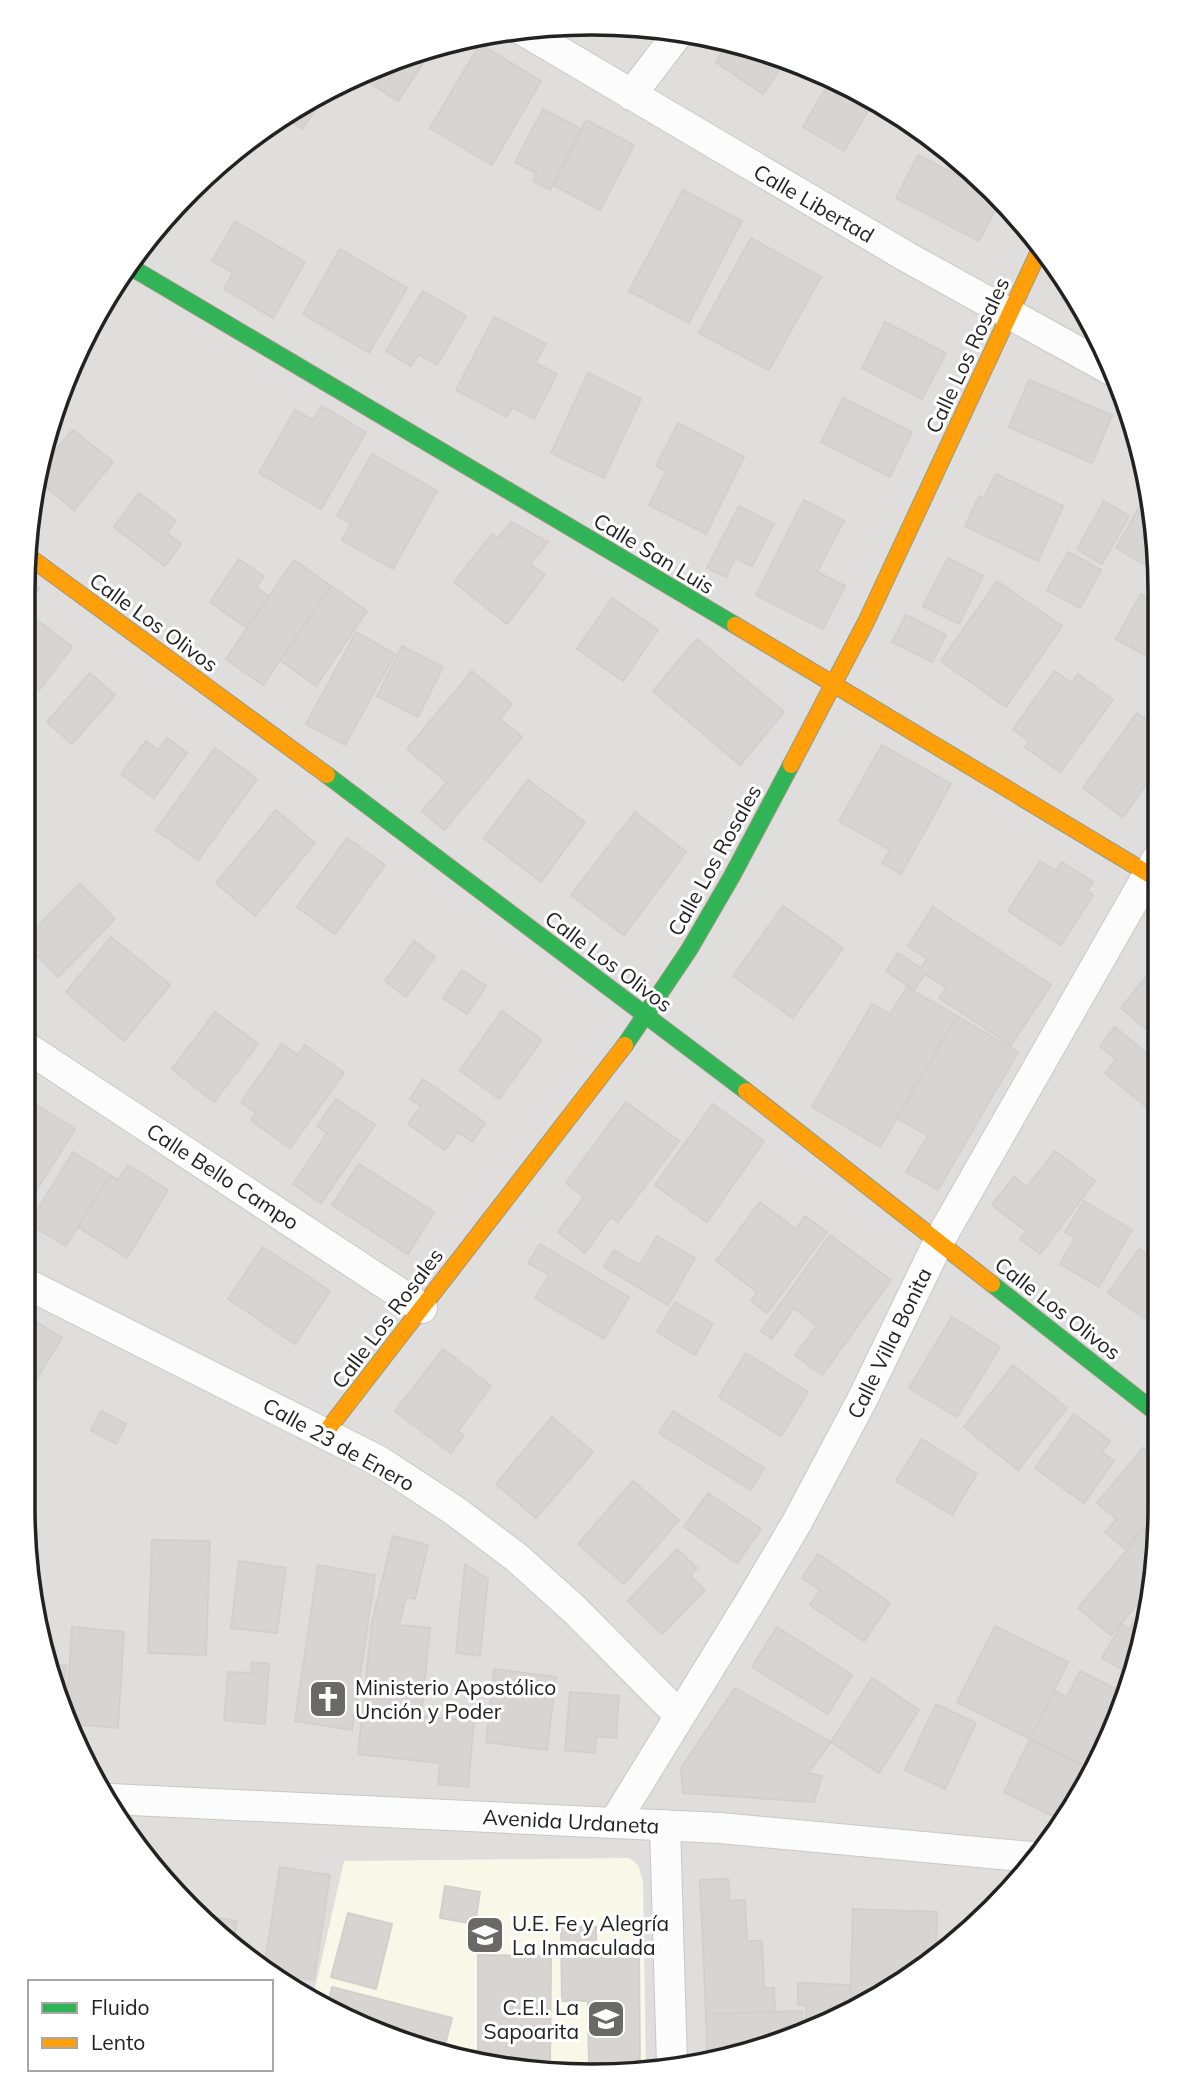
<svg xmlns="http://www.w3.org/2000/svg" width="1183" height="2099" font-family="Mulish,sans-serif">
  <rect width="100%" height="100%" fill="#f0eeeb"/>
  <path fill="#dfdedc" d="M555 24 666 28 775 53 876 99 993 189 1065 276 1130 408 1155 518 1159 1544 1130 1690 1084 1792 966 1935 809 2033 628 2075 444 2057 275 1980 140 1853 53 1690 23 1507 24 555 53 409 99 307 164 216 246 140 340 81 445 42Z"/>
  <path fill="#f8f7e8" d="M629 1858 638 1865 643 1881 646 2071 628 2075 444 2057 313 1997 344 1861Z"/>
  <path fill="#d7d4d2" stroke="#d3d0cc" stroke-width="2" d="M729 42 775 53 787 59 763 94 716 62Z
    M480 44 541 81 492 165 430 128Z
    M434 46 398 101 358 75Z
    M831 79 875 99 844 151 803 127Z
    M332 86 302 129 284 116Z
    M543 109 581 129 550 190 533 181 536 173 515 162Z
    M586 120 634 145 600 210 553 185Z
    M918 155 968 181 972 173 991 187 989 191 1001 199 979 241 896 198Z
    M683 190 742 221 689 323 629 291Z
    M235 221 305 262 273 318 224 289 233 273 212 261Z
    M751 238 821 277 769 370 699 333Z
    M340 249 407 288 369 353 303 314Z
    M115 285 118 286 61 398 58 397 99 307Z
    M1069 285 1081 310 1061 299Z
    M423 291 466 316 437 365 418 354 411 366 386 351Z
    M494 317 546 344 535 363 557 374 534 419 512 407 507 417 456 390Z
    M885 322 946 353 922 399 862 368Z
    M588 373 641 399 604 478 551 453Z
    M1029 380 1112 415 1092 463 1009 427Z
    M843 398 912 432 890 477 821 442Z
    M322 406 366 432 321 509 259 473 295 410 313 420Z
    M678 423 744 457 706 534 649 505 666 471 656 466Z
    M73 430 113 462 74 510 39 481 41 467Z
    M372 454 437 491 393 569 342 540 351 524 337 516Z
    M996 474 1063 506 1038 561 965 526 979 496 984 498Z
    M1149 490 1155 518 1156 571 1116 548Z
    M139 493 176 521 167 533 181 544 165 566 114 527Z
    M804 500 844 521 817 572 845 586 823 629 756 595Z
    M1104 501 1129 516 1102 564 1077 549Z
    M739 506 774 524 752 566 735 558 726 577 707 568Z
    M511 522 548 542 530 564 545 575 507 624 454 582 492 534 498 538Z
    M1068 552 1101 570 1080 608 1047 590Z
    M948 558 983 576 959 624 923 606Z
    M239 559 264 577 256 587 269 596 247 628 210 602Z
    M294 560 331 586 263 685 226 659Z
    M24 577 40 588 27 605 24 603Z
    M997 581 1062 626 1006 707 941 661Z
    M331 586 367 611 316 686 280 660Z
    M1141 594 1156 603V661L1116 639Z
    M612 598 658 630 623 681 577 649Z
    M906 615 946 635 932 662 892 642Z
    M33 617 72 647 39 690 24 679V630Z
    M356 632 395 654 345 745 306 724Z
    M697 639 784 712 740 765 653 691Z
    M402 646 443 667 418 717 377 696Z
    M472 671 512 704 500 719 522 737 444 830 422 811 447 782 407 749Z
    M1055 671 1071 683 1078 674 1113 700 1060 772 1025 747 1029 741 1013 729Z
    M90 673 115 695 72 744 47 722Z
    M1137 713 1156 726V770L1123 817 1083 788Z
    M167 738 187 753 154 798 121 774 146 741 158 750Z
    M882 745 951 784 901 874 882 863 890 850 839 821Z
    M215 748 257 779 198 860 156 830Z
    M528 780 585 822 541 882 484 838Z
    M276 810 315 843 255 916 216 883Z
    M635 812 686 852 624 935 571 895Z
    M347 838 385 865 335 934 297 907Z
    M1040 861 1056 871 1062 862 1093 882 1087 891 1093 895 1061 945 1008 911Z
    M80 884 115 919 58 977 23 941Z
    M24 905 36 915 23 929Z
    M783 906 843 948 793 1018 733 976Z
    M933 907 1051 985 1011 1045 939 998 946 988 925 974 914 990 886 971 898 953 921 968 927 959 908 946Z
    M111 937 170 985 124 1041 66 992Z
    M414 941 435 957 406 997 385 981Z
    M1157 963V1038L1121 1008Z
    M462 970 486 986 467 1014 443 998Z
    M907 987 957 1016 880 1147 812 1107 872 1004 890 1014Z
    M502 1011 542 1040 499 1099 460 1070Z
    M215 1012 258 1044 214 1102 172 1069Z
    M957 1016 1018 1052 938 1190 906 1172 928 1136 897 1118Z
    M1115 1027 1157 1062 1158 1108 1154 1113 1105 1073 1116 1059 1100 1046Z
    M282 1044 298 1055 305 1045 344 1073 290 1148 251 1120 256 1113 241 1102Z
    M423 1079 485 1123 472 1142 458 1132 445 1150 408 1124 421 1106 410 1099Z
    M24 1097 75 1129 29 1202 23 1199Z
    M336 1099 375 1125 321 1203 293 1184 327 1133 317 1126Z
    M626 1102 679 1141 618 1222 611 1217 585 1253 558 1232 584 1197 566 1183Z
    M713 1104 764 1141 707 1222 655 1185Z
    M1055 1151 1095 1181 1040 1254 1020 1239 1026 1231 992 1205 1014 1177 1027 1187Z
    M73 1152 110 1175 66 1246 29 1224Z
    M359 1164 434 1212 408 1254 332 1205Z
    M128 1165 168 1190 127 1258 78 1227 110 1175 118 1180Z
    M1084 1201 1132 1230 1099 1287 1060 1264 1075 1238 1065 1232Z
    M760 1202 796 1229 805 1216 827 1232 767 1313 751 1301 757 1292 716 1261Z
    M830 1235 891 1280 822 1375 795 1355 817 1326 794 1308 772 1339 761 1331Z
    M657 1236 695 1258 668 1305 604 1267 614 1250 640 1265Z
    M540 1244 629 1297 604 1339 535 1298 549 1275 528 1263Z
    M263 1247 330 1291 295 1344 228 1299Z
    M1139 1249 1158 1262V1298L1144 1318 1108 1293Z
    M675 1302 713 1324 695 1355 657 1332Z
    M23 1313 62 1338 23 1400Z
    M952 1317 1000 1347 957 1417 909 1388Z
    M443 1349 491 1386 458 1431 464 1435 451 1453 395 1411Z
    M746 1353 808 1392 781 1436 719 1397Z
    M1013 1365 1067 1408 1018 1470 964 1427Z
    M101 1411 126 1424 116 1444 91 1430Z
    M673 1411 764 1468 751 1490 659 1433Z
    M1074 1414 1110 1441 1102 1452 1114 1461 1084 1503 1035 1468Z
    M552 1417 593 1452 536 1518 496 1484Z
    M922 1439 977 1474 952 1515 896 1481Z
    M1143 1448 1159 1461V1508L1125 1549 1105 1532 1117 1519 1097 1503Z
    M633 1481 679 1520 624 1584 578 1544Z
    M708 1493 761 1529 737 1563 684 1527Z
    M1149 1524 1159 1533V1544L1150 1592 1148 1591 1111 1635 1078 1608Z
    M393 1536 428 1545 415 1599 406 1597 399 1625 430 1628 421 1716 474 1721 468 1787 438 1784 440 1763 358 1754 372 1622Z
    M152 1540 210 1541 206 1655 148 1653Z
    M677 1549 697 1568 690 1576 705 1590 662 1634 628 1601Z
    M818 1554 890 1603 864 1641 810 1605 820 1590 802 1578Z
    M239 1561 286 1568 277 1633 231 1628Z
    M465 1564 488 1579 480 1656 456 1653Z
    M318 1565 375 1575 352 1730 295 1721Z
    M1135 1619 1143 1624 1133 1676 1102 1658 1122 1624 1129 1629Z
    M995 1626 1068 1662 1030 1739 957 1702Z
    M72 1627 124 1632 118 1728 71 1724 66 1715Z
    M777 1627 852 1675 828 1714 752 1667Z
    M47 1655 53 1656V1664L66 1666 63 1709 53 1690Z
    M252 1662 269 1664 265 1724 224 1720 228 1672 251 1673Z
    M494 1669 556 1677 547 1750 486 1742Z
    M1080 1671 1128 1695 1094 1771 1030 1739 1054 1690 1067 1697Z
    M872 1678 919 1710 879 1773 831 1742Z
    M735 1688 831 1742 808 1773 822 1776 814 1802 683 1793 681 1768Z
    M570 1692 619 1696 616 1738 596 1736 595 1753 565 1750Z
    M936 1704 976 1723 945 1789 905 1770Z
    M1030 1739 1094 1771 1084 1792 1061 1820 1004 1792Z
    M280 1867 330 1875 314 1980 266 1972 264 1969Z
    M728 1879 730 1901 745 1900 747 1941H762L764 1988H774L775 2012 706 2014 700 1880Z
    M445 1886 480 1892 475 1924 440 1918Z
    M853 1909 937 1912 936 1954 850 2008Z
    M348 1913 392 1924 376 1989 331 1977Z
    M207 1916 237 1921 234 1941Z
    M561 1927H596V1945L639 1944 640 2072 628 2075 589 2071 588 2001H562Z
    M247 1953 263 1956 261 1967Z
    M478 1955 551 1956 550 2067 478 2060Z
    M798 1983 851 1985 850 2008 805 2034 806 2005H798Z
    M332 1987 452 2018 442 2056 328 2004Z
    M802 2011 803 2035 707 2057 706 2014Z"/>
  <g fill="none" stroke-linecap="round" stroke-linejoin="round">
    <defs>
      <path id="street" d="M521 29 907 257 1111 370
        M631 95 680 31
        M23 1045 422 1308
        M23 1282 379 1461 455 1511 516 1557 575 1610 680 1716
        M111 1799 720 1828 1031 1857
        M614 1823 753 1597 796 1524 862 1400 939 1241 1157 859
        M665 1825 672 2065"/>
      <path id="fast" d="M129 266 735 625
        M327 775 746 1091
        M625 1045 689 950 732 876 791 765
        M992 1284 1159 1415"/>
      <path id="slow" d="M24 553 327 775
        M735 625 1157 879
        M791 765 866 622 1041 247
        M746 1091 992 1284
        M325 1433 625 1045"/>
    </defs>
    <use href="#street" stroke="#c9c8c7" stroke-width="32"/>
    <use href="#fast" stroke="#999a82" stroke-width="18"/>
    <use href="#slow" stroke="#999a82" stroke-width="18"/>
    <use href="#street" stroke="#fdfcfc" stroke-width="30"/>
    <use href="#fast" stroke="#30b455" stroke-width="16"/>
    <use href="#slow" stroke="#ff9f0a" stroke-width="16"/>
  </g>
  <defs>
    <symbol id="church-square" viewBox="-11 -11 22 22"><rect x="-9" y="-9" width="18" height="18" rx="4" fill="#6a6968" stroke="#fff"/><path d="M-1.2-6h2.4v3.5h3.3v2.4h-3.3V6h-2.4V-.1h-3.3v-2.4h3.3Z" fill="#fff"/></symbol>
    <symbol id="school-square" viewBox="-11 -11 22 22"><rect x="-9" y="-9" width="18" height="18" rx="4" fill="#6a6968" stroke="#fff"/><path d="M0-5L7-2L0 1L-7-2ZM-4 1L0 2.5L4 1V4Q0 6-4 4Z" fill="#fff"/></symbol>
  </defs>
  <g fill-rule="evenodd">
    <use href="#church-square" x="306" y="1677" width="44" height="44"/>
    <use href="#school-square" x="463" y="1913" width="44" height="44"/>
    <use href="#school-square" x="584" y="1997" width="44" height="44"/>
  </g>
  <g text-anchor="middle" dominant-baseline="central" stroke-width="6" stroke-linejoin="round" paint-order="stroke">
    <g font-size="21" fill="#222" stroke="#fff">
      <text transform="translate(814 203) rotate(30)">Calle Libertad</text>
      <text transform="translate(967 355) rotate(-65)">Calle Los Rosales</text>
      <text transform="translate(654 553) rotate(31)">Calle San Luis</text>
      <text transform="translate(154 622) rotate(36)">Calle Los Olivos</text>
      <text transform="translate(714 860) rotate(-61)">Calle Los Rosales</text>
      <text transform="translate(609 961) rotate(37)">Calle Los Olivos</text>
      <text transform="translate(223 1176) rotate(33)">Calle Bello Campo</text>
      <text transform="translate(1058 1308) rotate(38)">Calle Los Olivos</text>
      <text transform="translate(387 1318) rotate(-53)">Calle Los Rosales</text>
      <text transform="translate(889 1343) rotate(-64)">Calle Villa Bonita</text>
      <text transform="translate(339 1444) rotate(29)">Calle 23 de Enero</text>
      <text transform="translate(571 1821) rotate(3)">Avenida Urdaneta</text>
    </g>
    <g font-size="21" fill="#222" stroke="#fff" text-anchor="start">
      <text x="355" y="1687">Ministerio Apostólico<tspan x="355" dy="24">Unción y Poder</tspan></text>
      <text x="512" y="1923">U.E. Fe y Alegría<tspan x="512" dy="24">La Inmaculada</tspan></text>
      <text x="579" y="2007" text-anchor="end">C.E.I. La<tspan x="579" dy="24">Sapoarita</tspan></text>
    </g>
  </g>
  <path d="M0 0H1183V2099H0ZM591 35H592A556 556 0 0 1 1148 591V1508A556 556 0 0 1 592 2064H591A556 556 0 0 1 35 1508V591A556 556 0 0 1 591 35Z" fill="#fff" fill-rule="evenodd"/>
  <path fill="none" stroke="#222" stroke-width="3.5" d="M591 35H592A556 556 0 0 1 1148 591V1508A556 556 0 0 1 592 2064H591A556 556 0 0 1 35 1508V591A556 556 0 0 1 591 35Z"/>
  <rect x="28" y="1980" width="245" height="91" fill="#ffffff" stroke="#a7a7a7" stroke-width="2"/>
  <rect x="42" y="2003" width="35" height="10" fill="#30b455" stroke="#a7a7a7" stroke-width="2"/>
  <text x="91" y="2015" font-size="21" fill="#222222">Fluido</text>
  <rect x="42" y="2038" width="35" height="10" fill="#ff9f0a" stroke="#a7a7a7" stroke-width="2"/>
  <text x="91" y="2050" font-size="21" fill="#222222">Lento</text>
</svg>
